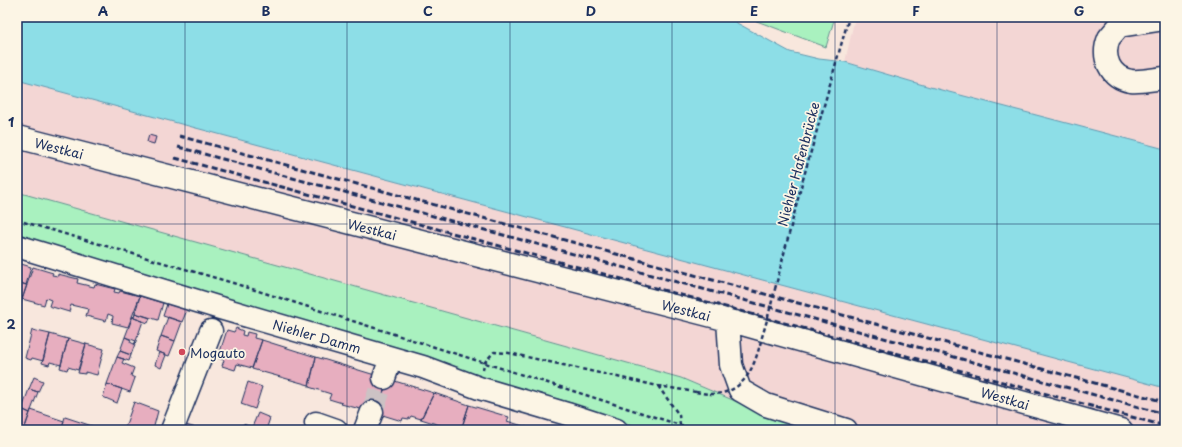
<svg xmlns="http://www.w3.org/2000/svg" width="1182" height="447" font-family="'Playpen Sans',sans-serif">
  <rect width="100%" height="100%" fill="#f8e7dd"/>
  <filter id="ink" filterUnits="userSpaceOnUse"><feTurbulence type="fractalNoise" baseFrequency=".025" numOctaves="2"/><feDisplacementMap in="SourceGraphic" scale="8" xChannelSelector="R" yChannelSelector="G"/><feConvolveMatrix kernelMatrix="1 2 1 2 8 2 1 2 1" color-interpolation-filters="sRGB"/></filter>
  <g filter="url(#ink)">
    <path fill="#f3d6d4" d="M855 17H1165V149L930 87 845 62Z
      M17 80 1165 388V430H803L681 378 17 192Z"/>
    <path fill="#a9f1bf" stroke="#62908e" d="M746 17H835L826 47Z
      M17 192 681 378 803 430H646L568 402 427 362 215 295 17 236Z"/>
    <path fill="#8ddee7" stroke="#5f98b0" d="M17 17H730L737 23 790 52 819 59 845 62 930 87 1165 149V388L17 80Z"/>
    <path fill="#e7aebf" stroke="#1b2f5e" d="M149 135 156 137 154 144 147 142Z
      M18 263 31 267 26 285 17 282Z
      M33 267 53 273 52 275 58 276V274L78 279 77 283 94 287 95 284 115 289 114 292 119 293 120 291 140 296 128 327 112 323 113 316 108 314 106 321 86 316 88 309 71 305 69 312 49 306 51 300 46 298 44 305 22 299Z
      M17 282 27 285 23 297 17 295Z
      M18 296 23 297 18 312 17 299Z
      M140 296 163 303 158 320 135 313Z
      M167 304 187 310 182 322 163 316Z
      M135 313 150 318 148 323 134 318Z
      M133 316 134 318 143 321 136 341 125 337Z
      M168 317 182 322 175 341 161 336Z
      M236 328 243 331 242 335 246 336 247 332 255 334 254 338 262 340 252 368 237 364 235 370 222 366 224 360 218 358 227 330 234 332Z
      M32 330 50 334 43 361 32 358 31 360 25 358Z
      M50 334 68 339 61 365 50 362 49 365 42 363Z
      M161 336 175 341 169 356 156 351Z
      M125 337 131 340 130 342 134 344 136 341 131 355 120 351Z
      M68 339 86 344 78 370 68 367 67 370 60 368Z
      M262 340 316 357 309 385 252 369Z
      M86 344 104 349 97 375 85 372V374L78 373Z
      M120 351 131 355 129 361 117 357Z
      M159 352 166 355 161 368 155 365Z
      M117 357 124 359 122 363 134 368 131 376 135 378 130 392 107 384Z
      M316 357 388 379 376 413 341 404 342 403 329 399 331 394 309 387Z
      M34 377 43 381 38 392 29 389Z
      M388 379 434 393 421 419 411 416 409 419 403 418 402 421 376 413Z
      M248 382 262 387 255 409 241 404Z
      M107 384 122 389 117 403 103 397Z
      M29 389 38 392 30 413 22 409Z
      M434 393 469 405 461 430H455L421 419Z
      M134 402 158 411 153 430H124Z
      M469 405 509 417 507 421 526 427 525 430H461Z
      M23 410 30 413 24 430H17V415L21 417Z
      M31 410 64 421 61 430H24Z
      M258 413 270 418 266 430H260L252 427Z
      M65 417 92 426 90 430H61Z
      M243 424 252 427 251 430 241 429Z
      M186 425 196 428V430H184Z"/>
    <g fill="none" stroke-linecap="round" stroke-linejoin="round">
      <path stroke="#ccc2c4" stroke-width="22" stroke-dasharray="22 11" stroke-linecap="butt" d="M372 412 384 378"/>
      <defs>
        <path id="minor" d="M1165 19 1119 26C1116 30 1112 34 1109 38 1101 57 1110 78 1131 81 1141 82 1154 79 1165 78
          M17 137 728 320 731 365 740 390 766 405 846 430
          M17 246 220 308 423 367 479 388 567 414 616 430
          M728 320 1121 430
          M384 378 391 358
          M316 423 336 430
          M172 430 211 331
          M365 430 372 412"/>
      </defs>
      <use href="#minor" stroke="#1b2f5e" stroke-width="25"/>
      <path stroke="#1b2f5e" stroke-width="2.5" stroke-dasharray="4 3" stroke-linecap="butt" d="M17 220 233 283 680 425 694 430
        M775 289 802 183 849 17
        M483 370 484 363 494 352 509 353 658 386 696 392
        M658 386 679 415 680 425"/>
      <use href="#minor" stroke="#fcf5e5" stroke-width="22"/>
      <path stroke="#1b2f5e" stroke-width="3" stroke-dasharray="6 3" stroke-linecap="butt" d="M179 136 1165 402
        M178 147 1165 414
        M175 158 1165 426"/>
      <path stroke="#1b2f5e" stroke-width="2.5" stroke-dasharray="4 3" stroke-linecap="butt" d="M696 392C701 393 706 394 711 394 746 394 755 365 762 337 767 321 771 305 775 289"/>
    </g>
  </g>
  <path fill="none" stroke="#1b2f5e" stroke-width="1" stroke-opacity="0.55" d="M185 17V430M347 17V430M510 17V430M672 17V430M835 17V430M997 17V430M17 224H1165"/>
  <circle fill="#d1495b" stroke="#fcf5e5" stroke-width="1.5" cx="182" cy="352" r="4"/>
  <g text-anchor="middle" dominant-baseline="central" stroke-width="3.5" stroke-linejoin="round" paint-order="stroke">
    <g font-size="13" fill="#1b2f5e" stroke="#fcf5e5">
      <text transform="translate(59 148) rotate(14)">Westkai</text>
      <text transform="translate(798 164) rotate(-75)">Niehler Hafenbrücke</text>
      <text transform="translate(372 229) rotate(14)">Westkai</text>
      <text transform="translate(686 310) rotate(14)">Westkai</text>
      <text transform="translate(317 336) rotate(16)">Niehler Damm</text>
      <text transform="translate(1005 398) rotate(16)">Westkai</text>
    </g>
    <g font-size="13" fill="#1b2f5e" stroke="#fcf5e5" text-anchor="start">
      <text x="190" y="352">Mogauto</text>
    </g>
  </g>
  <rect width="1182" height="447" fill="none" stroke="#fcf5e5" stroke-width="44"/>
  <rect x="22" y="22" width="1138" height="403" fill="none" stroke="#1b2f5e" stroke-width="1.5"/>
  <g font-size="13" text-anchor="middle" font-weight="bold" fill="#1b2f5e">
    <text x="103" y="16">A</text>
    <text x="266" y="16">B</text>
    <text x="428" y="16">C</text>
    <text x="591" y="16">D</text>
    <text x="754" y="16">E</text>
    <text x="916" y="16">F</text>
    <text x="1079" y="16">G</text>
    <text x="11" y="127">1</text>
    <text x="11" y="329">2</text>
  </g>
</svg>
